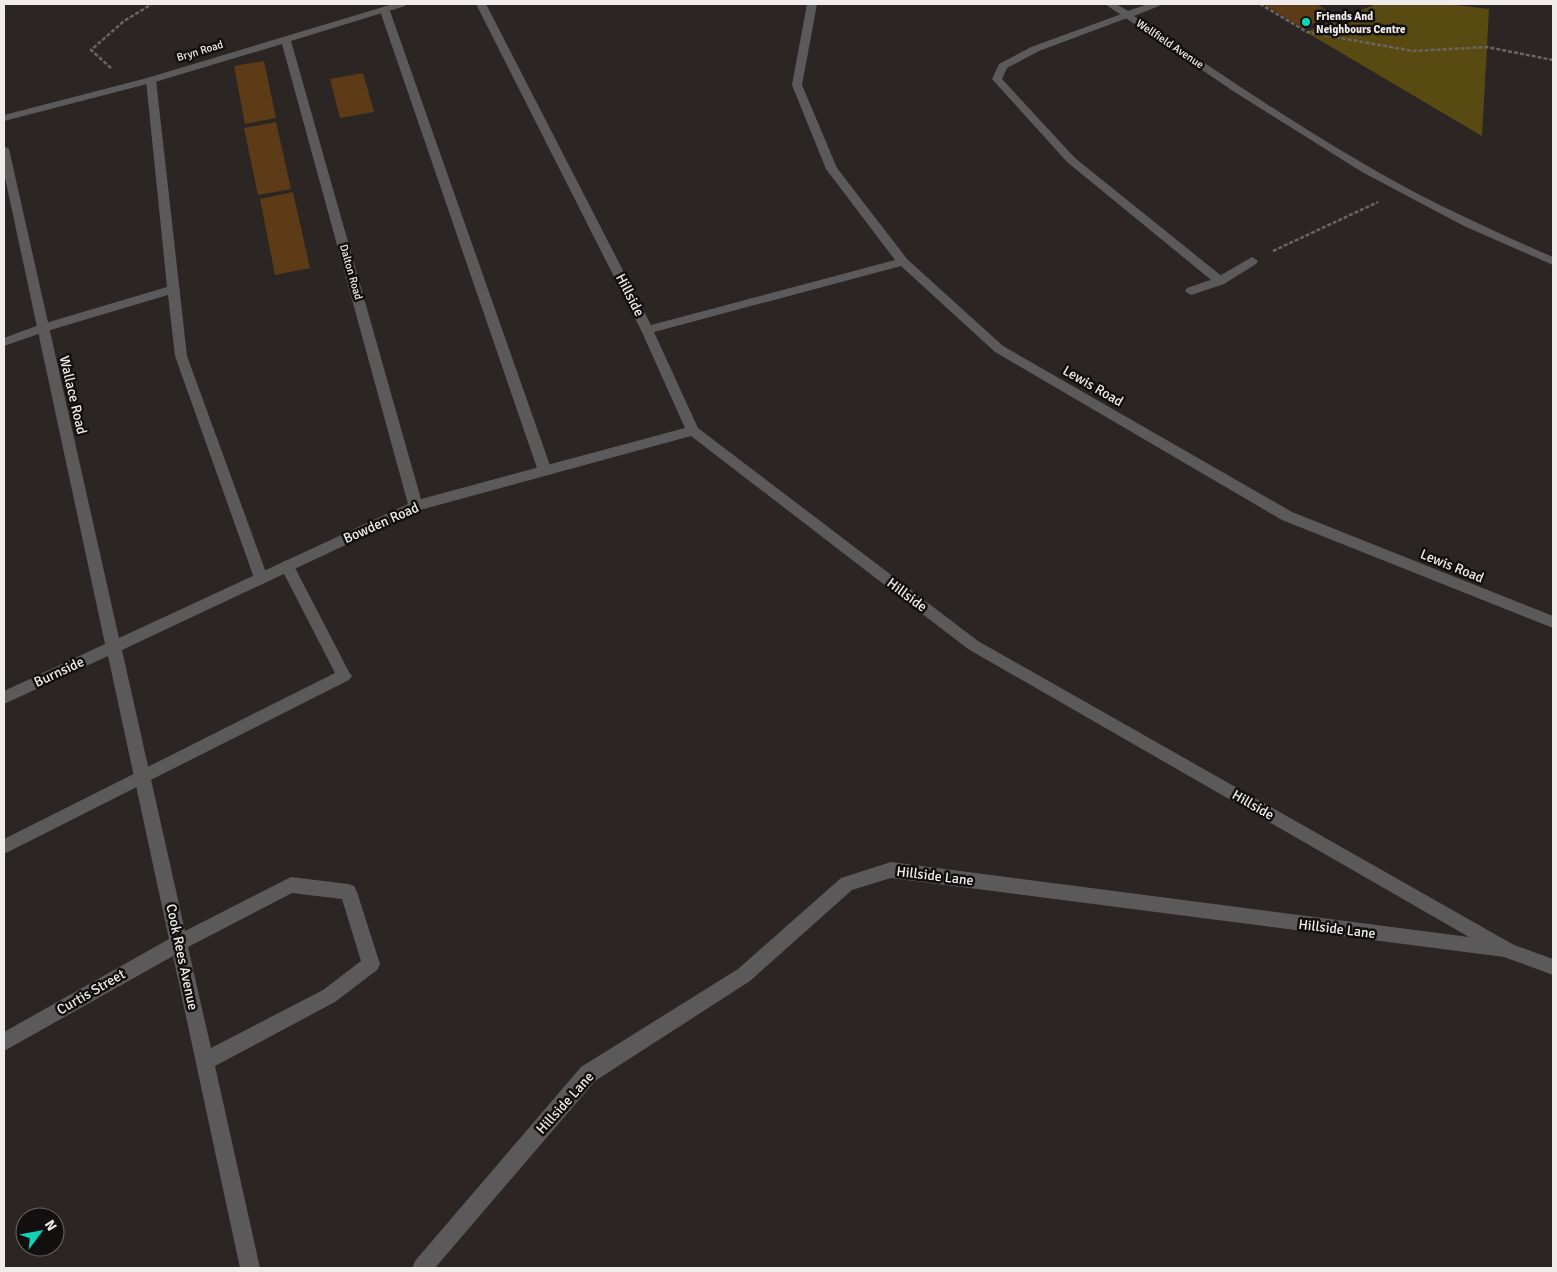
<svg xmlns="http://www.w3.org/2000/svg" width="1557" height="1272" font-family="Signika,sans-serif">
  <rect width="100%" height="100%" fill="#2b2624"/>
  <path fill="#594a12" d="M1376 4H1447L1489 9 1482 136 1306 32Z"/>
  <path fill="#5c3b16" d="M1263 4H1316L1335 15 1303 28Z
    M264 61 276 118 245 124 234 66Z
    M363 73 374 112 340 118 330 79Z
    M276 122 291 189 258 195 244 128Z
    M293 192 310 268 275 275 260 199Z"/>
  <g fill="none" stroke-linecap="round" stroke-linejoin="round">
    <path stroke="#696563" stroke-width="2.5" stroke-dasharray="4 2" stroke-linecap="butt" d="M1260 4 1307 32 1413 51 1487 47 1553 60
      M111 68 91 50 124 21 152 4
      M1273 251 1378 202"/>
    <path fill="#5c595a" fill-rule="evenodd" d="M385 8 390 11 552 471 550 475H540L538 471 380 11Z
      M1127 12 1132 15 1130 17 1039 51 1007 68 1002 79 1075 158 1224 278 1226 281 1224 284H1216L1067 162 992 79 999 64 1031 47Z
      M151 77 156 80 187 356 268 578 266 582 261 584 256 582 254 578 175 356 168 295 47 331 4 346V338L39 325 167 287 146 80Z
      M287 560 292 562 349 672 352 676 349 680 4 854V839L335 673 280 566 282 562Z"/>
    <path fill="#5c595a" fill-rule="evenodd" d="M393 4H407L405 6 291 41 421 499 685 428 641 330 476 4H486L651 325 895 260 826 169 792 85 807 4H817L802 85 837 168 907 259 1003 346 1292 512 1553 616V628L1282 520 995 352 901 266 654 332 698 428 978 641 1514 945 1553 959V975L1504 957 891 878 852 890 750 981 595 1081 435 1268H412L415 1261 581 1067 738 969 841 878 891 862 1469 937 968 649 691 436 420 510 122 650 185 931 291 877 348 884 354 886 357 892 380 964 377 970 335 1002 215 1066 260 1268H240L173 956 4 1051V1032L169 939 108 656 4 704V691L105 644 4 173V146L9 149 119 638 408 504 282 44 155 82 4 121V115L147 78ZM292 893 342 899 361 961 323 990 211 1048 188 947Z
      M1105 4H1116L1128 11 1148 4H1161L1159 6 1134 16C1226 77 1318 141 1416 193 1461 216 1507 237 1553 257V265L1464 226 1362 172 1233 91Z
      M1252 257 1258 261 1256 264 1224 284 1191 295 1185 291 1187 288 1216 278Z"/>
  </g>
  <circle fill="#0ed5b5" stroke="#12100f" stroke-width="2" cx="1306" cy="22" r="5"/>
  <g text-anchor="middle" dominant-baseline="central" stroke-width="5" stroke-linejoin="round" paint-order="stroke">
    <g font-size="11" font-weight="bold" fill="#f0eceb" stroke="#12100f" text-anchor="start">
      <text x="1316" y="16">Friends And<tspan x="1316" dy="13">Neighbours Centre</tspan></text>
    </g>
    <g font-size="11" fill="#f0eceb" stroke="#12100f">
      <text transform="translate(1170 44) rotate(34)">Wellfield Avenue</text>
      <text transform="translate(200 51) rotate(-17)">Bryn Road</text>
      <text transform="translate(351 272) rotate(74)">Dalton Road</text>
    </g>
    <g font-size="14" fill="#f0eceb" stroke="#12100f">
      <text transform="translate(630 295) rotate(63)">Hillside</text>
      <text transform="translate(1093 386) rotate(30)">Lewis Road</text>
      <text transform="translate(73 395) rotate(77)">Wallace Road</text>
      <text transform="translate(381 523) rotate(-24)">Bowden Road</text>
      <text transform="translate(1452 566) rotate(22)">Lewis Road</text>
      <text transform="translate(907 595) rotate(37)">Hillside</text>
      <text transform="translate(59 672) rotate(-25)">Burnside</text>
      <text transform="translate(1253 805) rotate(30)">Hillside</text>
      <text transform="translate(935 876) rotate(7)">Hillside Lane</text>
      <text transform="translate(1337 929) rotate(7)">Hillside Lane</text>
      <text transform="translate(182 957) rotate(78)">Cook Rees Avenue</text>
      <text transform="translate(91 992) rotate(-30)">Curtis Street</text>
      <text transform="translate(565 1103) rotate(-48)">Hillside Lane</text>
    </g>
  </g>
  <rect width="1557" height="1272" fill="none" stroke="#f0eceb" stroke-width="10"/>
  <g transform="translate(40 1232) rotate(58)"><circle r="24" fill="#12100f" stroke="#6b6867"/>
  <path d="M0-4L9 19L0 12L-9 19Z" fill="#0ed5b5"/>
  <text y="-8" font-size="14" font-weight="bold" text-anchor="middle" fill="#f0eceb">N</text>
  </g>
</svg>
